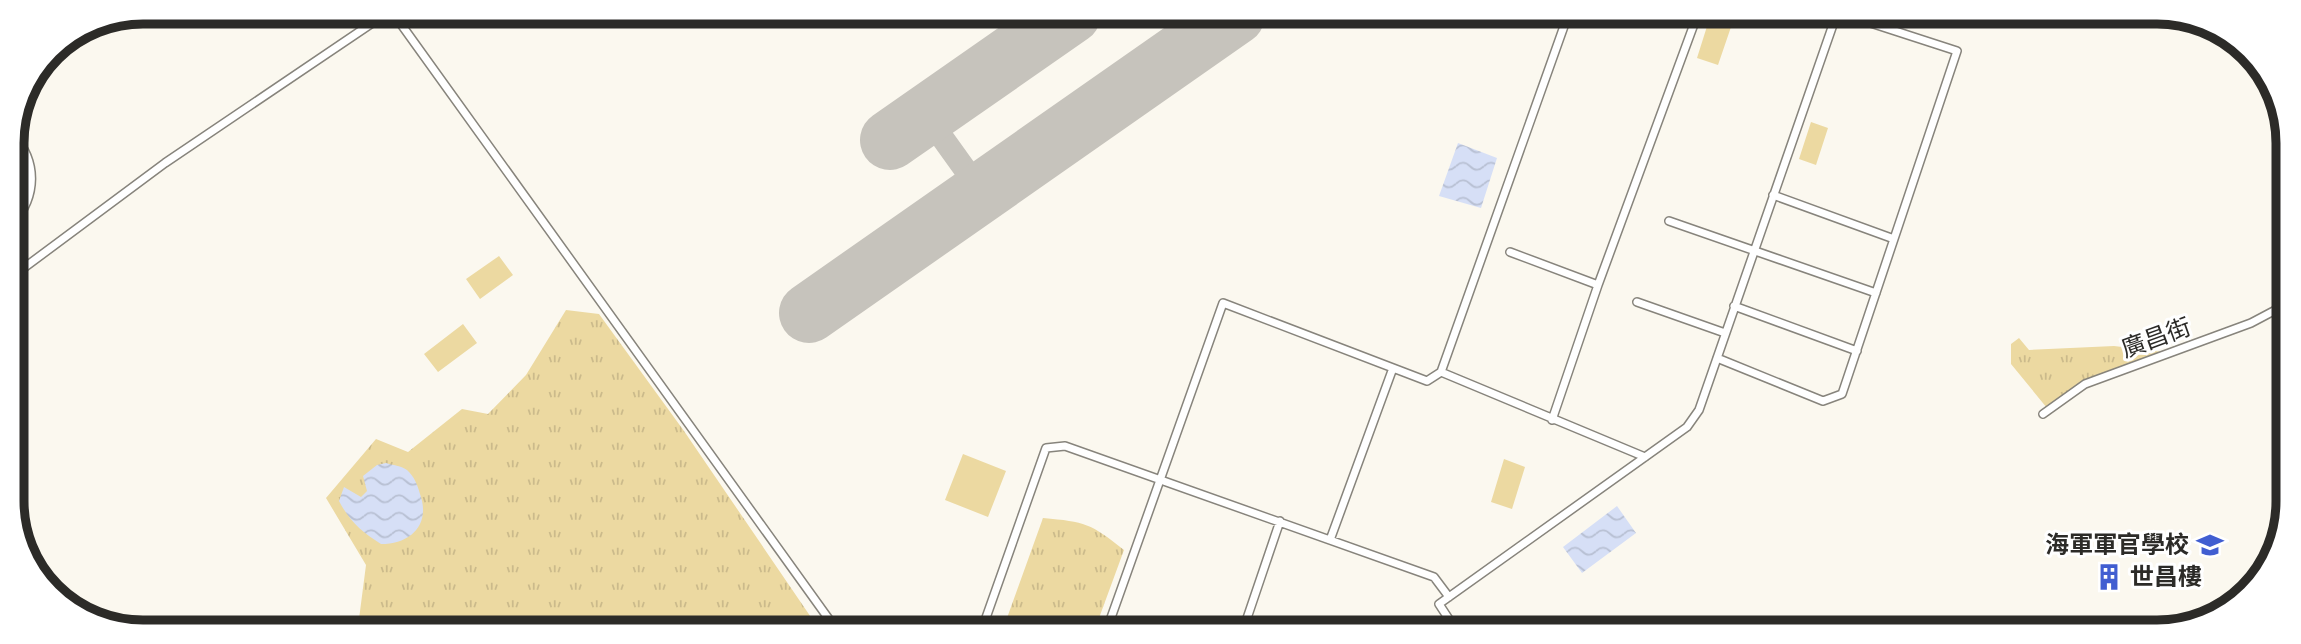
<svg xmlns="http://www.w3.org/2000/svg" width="2301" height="644" font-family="Signika,'Noto Sans TC',sans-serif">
  <defs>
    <pattern id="grass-tufts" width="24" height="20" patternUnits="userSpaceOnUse" patternTransform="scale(1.75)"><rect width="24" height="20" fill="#ecd9a1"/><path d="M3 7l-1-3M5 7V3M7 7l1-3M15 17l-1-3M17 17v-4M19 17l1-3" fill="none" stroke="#cbba8b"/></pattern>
    <pattern id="water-waves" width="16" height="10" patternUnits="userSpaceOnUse" patternTransform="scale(1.75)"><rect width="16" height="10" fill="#d6dff6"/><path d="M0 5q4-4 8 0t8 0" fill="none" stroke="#b8c0d3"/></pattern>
  </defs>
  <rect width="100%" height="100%" fill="#fbf8ef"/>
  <path fill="url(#grass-tufts)" d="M566 310 599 314 684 431 819 629 351 628 359 619 366 565 326 498 376 439 408 452 462 409 488 414 526 375Z
    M2019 338 2029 350 2114 346 2163 352 2084 381 2047 408 2011 364V344Z
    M1043 518C1086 522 1090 523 1124 550L1095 629H1003Z"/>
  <path fill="#ecd9a1" d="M1709 20 1731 27 1718 65 1697 58Z
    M1811 122 1828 128 1816 165 1799 159Z
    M499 256 513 275 480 299 466 279Z
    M463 324 477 343 438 372 424 354Z
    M963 454 1006 471 988 517 945 500Z
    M1504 459 1525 467 1512 509 1491 502Z"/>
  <path fill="url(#water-waves)" d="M1458 143 1497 158 1481 208 1439 196Z
    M386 463C392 465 402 466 407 470 414 476 418 486 420 494 431 524 411 544 381 544 362 532 350 522 339 501L344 487 361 497 367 491 363 476 377 465Z
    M1617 506 1636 533 1582 573 1563 547Z"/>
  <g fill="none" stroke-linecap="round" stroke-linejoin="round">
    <path stroke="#c6c3bc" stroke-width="23" d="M926 115 982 193"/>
    <path stroke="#c6c3bc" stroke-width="60" d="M890 140 1071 14
      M809 313 1235 15"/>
    <defs>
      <path id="minor" d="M393 13 836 629
        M13 134C38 162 37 196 13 224
        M1773 195 1894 239
        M1669 221 1876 293
        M1510 252 1598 285
        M13 276 165 163 387 13
        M1637 302 1725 333
        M1734 306 1857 351
        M1717 358 1823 401 1842 394 1957 51 1849 16
        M1441 372 1568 15
        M2043 414 2085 384 2251 323 2285 305
        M1552 420 1598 285 1697 16
        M1330 540 1393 368
        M2239 597 2242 600
        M982 629 1046 448 1065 446 1434 577 1449 597
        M1107 629 1223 303 1427 381 1441 372 1645 457
        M1243 630 1280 521
        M1456 630 1439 604 1687 427 1699 410 1836 16"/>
    </defs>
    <use href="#minor" stroke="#87847c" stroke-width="10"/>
    <use href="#minor" stroke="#fff" stroke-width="7"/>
  </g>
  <defs>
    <symbol id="university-bare" viewBox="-9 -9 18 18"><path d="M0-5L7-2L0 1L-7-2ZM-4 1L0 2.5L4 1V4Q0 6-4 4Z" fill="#415ed1" stroke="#fff" stroke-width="2.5" paint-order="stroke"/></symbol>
    <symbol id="building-bare" viewBox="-9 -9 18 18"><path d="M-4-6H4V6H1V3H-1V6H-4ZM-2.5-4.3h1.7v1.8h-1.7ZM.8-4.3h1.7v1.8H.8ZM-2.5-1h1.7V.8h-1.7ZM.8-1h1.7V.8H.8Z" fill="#415ed1" stroke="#fff" stroke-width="2.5" paint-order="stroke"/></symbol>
  </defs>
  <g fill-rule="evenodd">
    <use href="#university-bare" x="2191" y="526" width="38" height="38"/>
    <use href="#building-bare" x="2090" y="558" width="38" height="38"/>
  </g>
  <g text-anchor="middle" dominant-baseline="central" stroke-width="6" stroke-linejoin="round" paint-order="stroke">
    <g font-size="24" fill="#2c2b28" stroke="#fff">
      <text transform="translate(2156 338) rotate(-20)">廣昌街</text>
    </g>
    <g font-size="24" font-weight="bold" fill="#2c2b28" stroke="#fff" text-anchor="end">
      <text x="2189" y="545">海軍軍官學校</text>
      <text x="2130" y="577" text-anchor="start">世昌樓</text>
    </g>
  </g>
  <path d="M0 0H2301V644H0ZM143 24H2157A119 119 0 0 1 2276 143V501A119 119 0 0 1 2157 620H143A119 119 0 0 1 24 501V143A119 119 0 0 1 143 24Z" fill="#fff" fill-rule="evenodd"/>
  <path fill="none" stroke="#2c2b28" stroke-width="9" d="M143 24H2157A119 119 0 0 1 2276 143V501A119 119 0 0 1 2157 620H143A119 119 0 0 1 24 501V143A119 119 0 0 1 143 24Z"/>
</svg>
